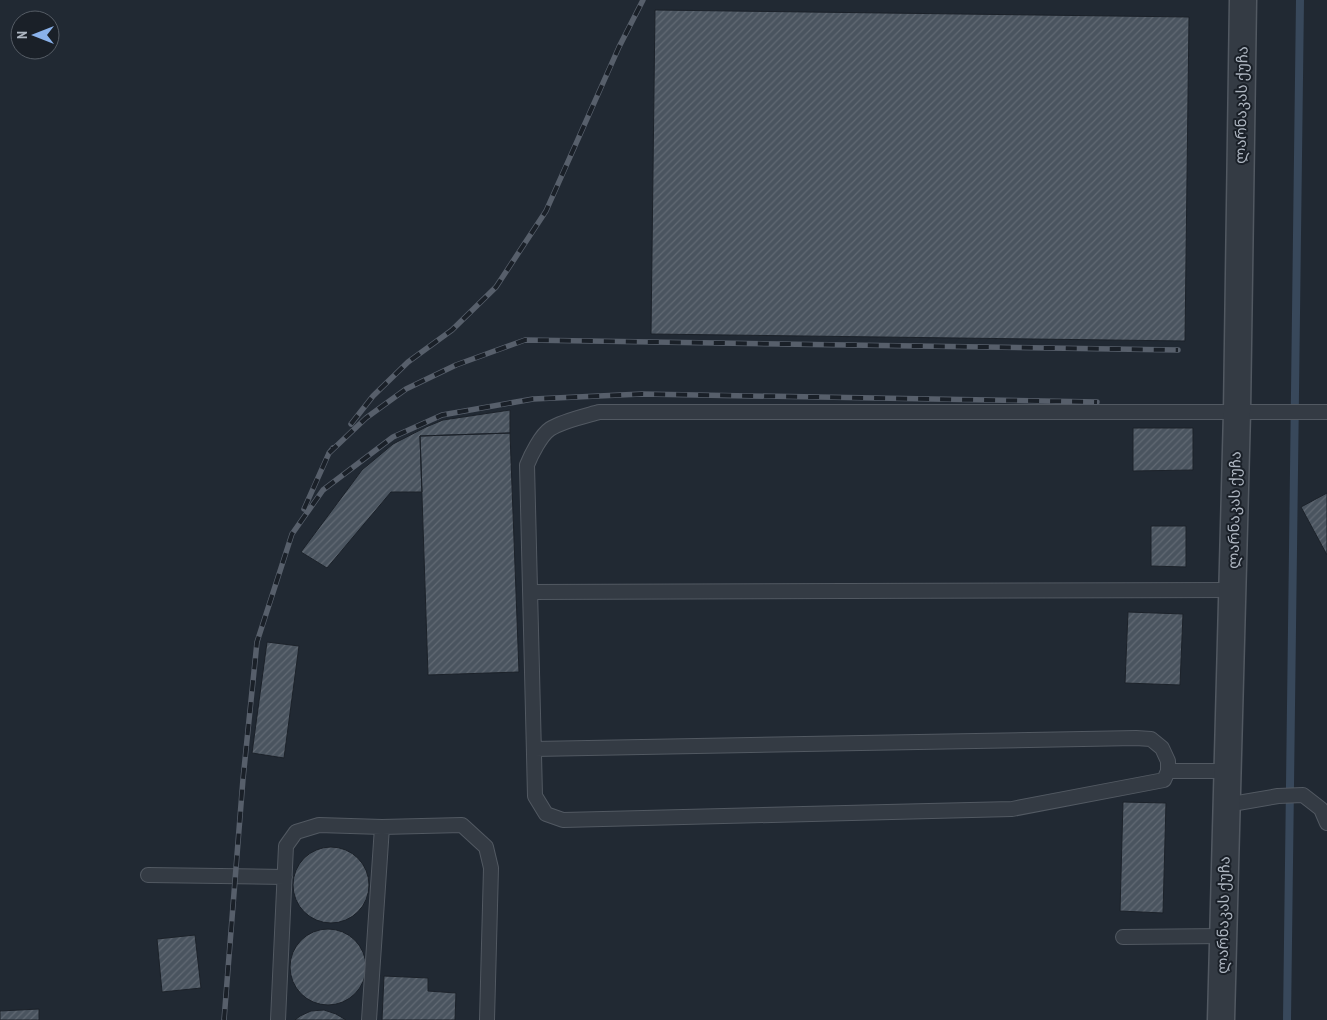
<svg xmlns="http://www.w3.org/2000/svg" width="1327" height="1020" font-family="'PT Sans Narrow','Noto Sans Georgian',sans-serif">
  <defs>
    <pattern id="building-hatch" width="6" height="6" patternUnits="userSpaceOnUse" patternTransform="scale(1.25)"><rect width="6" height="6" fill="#4a545f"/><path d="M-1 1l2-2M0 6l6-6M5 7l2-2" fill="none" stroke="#626a74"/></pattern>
  </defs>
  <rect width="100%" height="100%" fill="#212933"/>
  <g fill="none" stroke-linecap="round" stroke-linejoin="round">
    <path stroke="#38485b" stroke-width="8" d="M1287 1020 1300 0"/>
  </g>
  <path fill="url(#building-hatch)" stroke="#1c222a" d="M655 10 1189 17 1185 341 651 334Z
    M510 410V433L420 436 422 492H391L327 568 301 552 362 470 393 444 426 427 443 420Z
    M1133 428H1193V470L1133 471Z
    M510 433 519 672 428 675 420 436Z
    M1327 493V555L1301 507Z
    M1151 526H1186V567L1151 566Z
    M1128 612 1183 614 1180 685 1125 683Z
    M267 642 299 646 284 758 252 753Z
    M1123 802 1166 803 1163 913 1120 911Z
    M293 885a38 38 0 1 1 76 0a38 38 0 1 1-76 0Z
    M290 967a38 38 0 1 1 76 0a38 38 0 1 1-76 0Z
    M195 935 201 988 162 992 157 939Z
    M384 976 428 978V991L456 993 455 1020H382Z
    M39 1009V1020H0V1011Z
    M324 1010 336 1014 346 1020H295L300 1016 311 1011Z"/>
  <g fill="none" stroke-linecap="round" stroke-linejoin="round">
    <defs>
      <path id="service" d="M530 592 1232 590
        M534 749 1136 738 1151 739 1162 748 1168 761V771L1164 780 1012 809 563 820 546 814 535 796 527 465C531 455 541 435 550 429 562 421 585 416 599 412H1327
        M1168 771H1227
        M1226 805 1278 796 1303 795 1321 809 1327 823
        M148 875 285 877
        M1123 937 1223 936
        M278 1020 286 846 296 832 319 825 382 827 462 825 486 847 491 868 487 1020
        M369 1020 382 827"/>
      <path id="minor" d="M1221 1020 1237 412 1243 0"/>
    </defs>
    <use href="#service" stroke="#525962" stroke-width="16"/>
    <use href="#minor" stroke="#525962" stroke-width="29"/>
    <use href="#service" stroke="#343b44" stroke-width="14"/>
    <use href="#minor" stroke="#343b44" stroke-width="26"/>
    <defs>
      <path id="rail" d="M351 424 373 396 408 362 452 330 496 287 546 211 619 47 643 0
        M329 453 366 418 406 389 456 365 525 340 1178 350
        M304 509 329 453 333 448
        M224 1020 243 779 257 642 292 534 323 490 393 437 442 415 533 399 642 394 1097 402"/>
    </defs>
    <use href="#rail" stroke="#575f6b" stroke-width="5.5"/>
    <use href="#rail" stroke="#1a2028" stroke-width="4" stroke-dasharray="11" stroke-linecap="butt"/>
  </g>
  <g text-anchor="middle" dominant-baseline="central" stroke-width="4" stroke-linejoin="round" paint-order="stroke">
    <g font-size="15" fill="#aeb6c1" stroke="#1a2028">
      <text transform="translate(1241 105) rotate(-89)">ლარნაკას ქუჩა</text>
      <text transform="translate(1234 510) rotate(-89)">ლარნაკას ქუჩა</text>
      <text transform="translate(1223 915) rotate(-89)">ლარნაკას ქუჩა</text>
    </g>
  </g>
  <g transform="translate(35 35) rotate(270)"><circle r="24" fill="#1a2028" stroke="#555c65"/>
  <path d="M0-4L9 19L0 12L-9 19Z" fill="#8ab2eb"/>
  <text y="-8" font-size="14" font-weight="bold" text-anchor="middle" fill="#aeb6c1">N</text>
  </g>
</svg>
